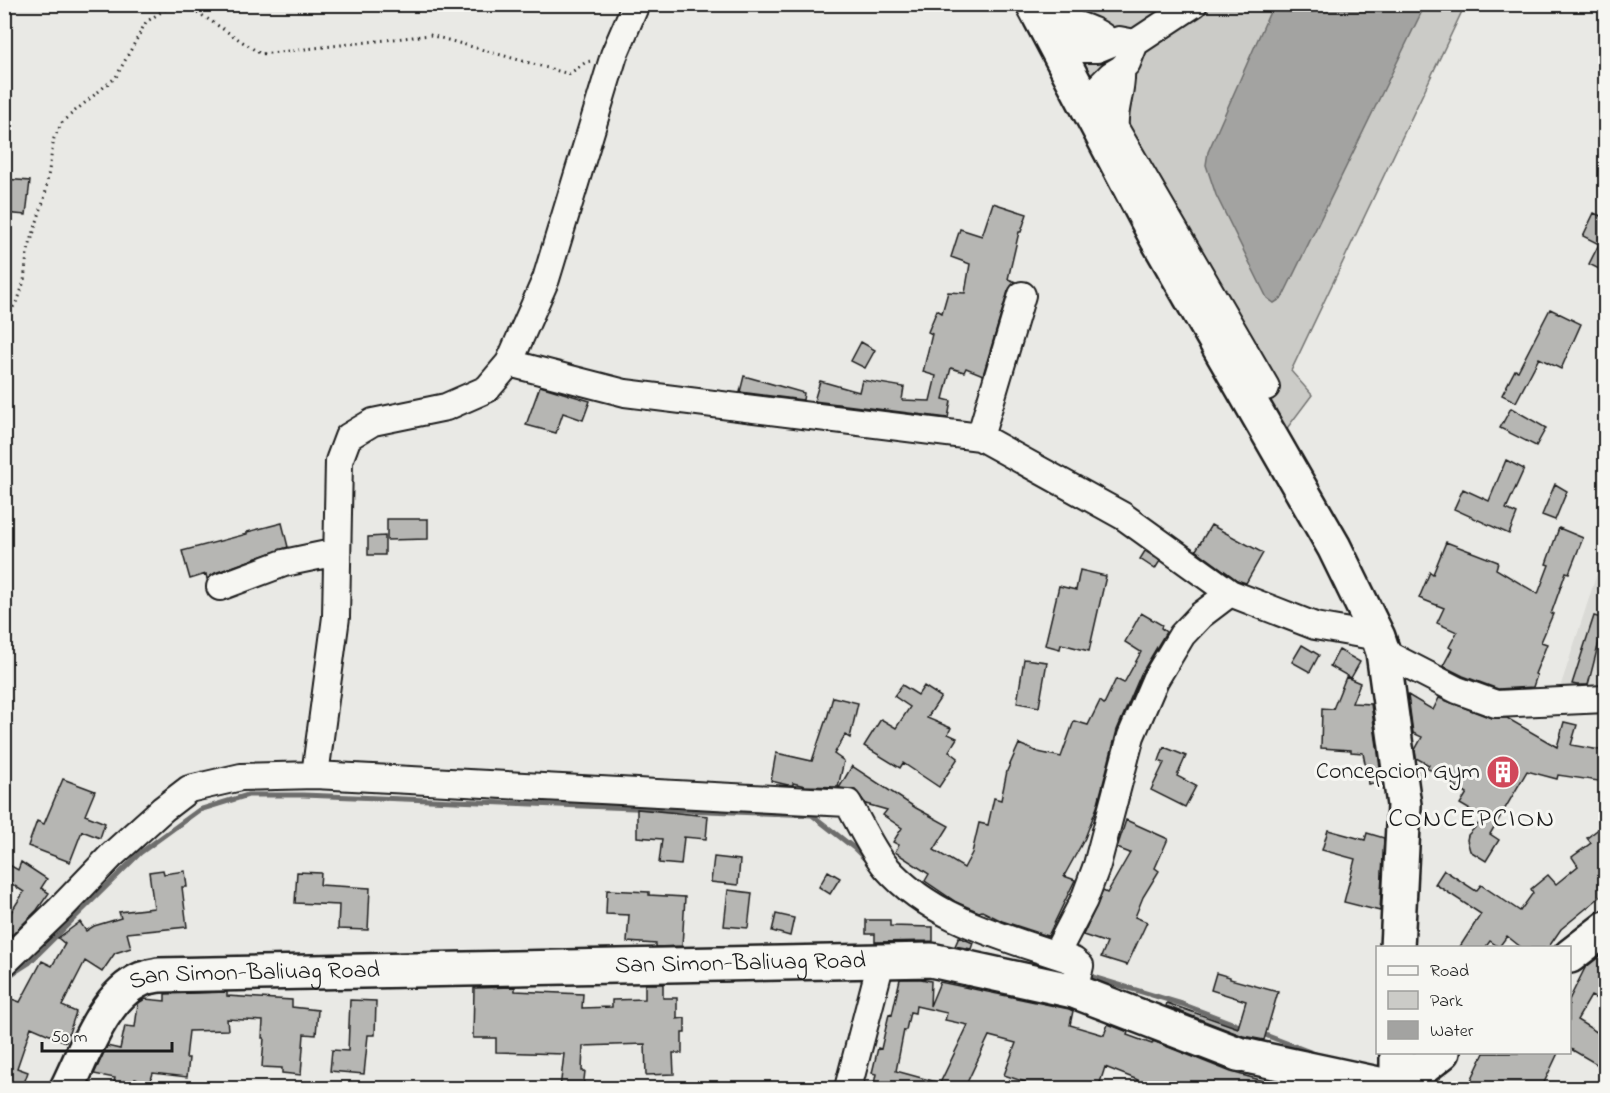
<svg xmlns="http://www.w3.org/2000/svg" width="1610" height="1093" font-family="'Indie Flower',sans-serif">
  <rect width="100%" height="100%" fill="#e9e9e5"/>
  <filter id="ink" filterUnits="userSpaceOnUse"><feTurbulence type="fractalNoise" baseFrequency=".0167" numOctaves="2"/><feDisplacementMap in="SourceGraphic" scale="12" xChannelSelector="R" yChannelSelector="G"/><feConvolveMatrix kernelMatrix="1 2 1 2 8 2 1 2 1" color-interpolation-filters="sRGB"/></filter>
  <g filter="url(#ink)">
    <path fill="#dadad6" d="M1605 549V695L1557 697Z"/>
    <path fill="#cbcbc7" stroke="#747472" stroke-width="1.5" d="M1043 5H1465L1291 371 1312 395 1285 431Z"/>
    <path fill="#a3a3a1" stroke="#6d6d6c" stroke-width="1.5" d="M1273 5H1425L1282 298 1274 303 1267 298 1216 195 1206 165 1208 152Z"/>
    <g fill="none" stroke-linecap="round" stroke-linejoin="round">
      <path stroke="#6d6d6c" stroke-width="5" d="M1086 975 1182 1004 1245 1028
        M4 979 29 963 140 853 199 810 248 795H303L812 815 854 848 869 863
        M1260 1033 1318 1055"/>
    </g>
    <path fill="#b6b6b3" stroke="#1c1c1c" stroke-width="1.5" fill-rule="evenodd" d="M4 179 30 181 26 215 4 213Z
      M993 203 1027 214 1021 232H1019L1008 279 1016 282 1008 291 983 375 966 368 964 372 951 368 943 399 951 401 948 418 814 401 820 381 859 392 862 380 904 387 902 400 930 401 936 376 923 372 932 334 928 332 937 310 942 313 948 292 965 293 970 264 951 257 960 229 982 236Z
      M1594 213 1605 218V272L1589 264 1599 244 1583 236Z
      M1550 309 1581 324 1561 369 1539 358 1516 402 1502 395 1515 370 1518 371Z
      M861 342 875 350 865 368 851 361Z
      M744 376 804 393 803 400 740 392Z
      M540 386 590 401 583 420 563 413 556 433 526 425Z
      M1511 408 1546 428 1536 446 1500 428Z
      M1506 460 1524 469 1506 509 1517 514 1509 534 1454 509 1463 489 1489 501Z
      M1555 484 1567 491 1555 520 1542 515Z
      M387 519H428V539L387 540Z
      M282 523 288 547 215 573 207 579 206 574 190 579 182 551 247 534V532Z
      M1211 525 1263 553 1246 583 1237 580 1196 550Z
      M1559 528 1583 538 1569 573 1566 572 1551 614H1553L1541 642 1547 644 1535 674 1537 675 1533 687 1498 689 1463 676 1443 666 1452 649 1449 647 1457 632 1437 623 1444 608 1419 598 1430 572 1433 574 1446 542 1498 562 1496 569 1538 594 1549 565 1546 564Z
      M385 536V555H368V537Z
      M1145 551 1160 561 1155 569 1140 559Z
      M1080 570 1106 576 1089 651 1061 644 1060 649 1045 645 1059 586 1076 590Z
      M1141 613 1162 625 1161 628 1166 632 1141 674 1117 730 1097 807 1085 838 1064 876 1075 880 1048 936 1002 921 982 911 979 912 956 902 925 881 929 874 895 852 899 845 893 842 902 828 883 815 887 810 866 804 855 790 839 788 852 766 916 808 949 826 934 850 964 868 972 853 979 823 988 825 994 798 1001 800 1007 771 1019 744 1038 752 1061 757 1074 721 1088 725 1100 701 1104 704 1116 679 1124 683 1141 652 1125 642Z
      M1594 616 1605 619 1588 685H1577L1572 684Z
      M1302 645 1319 655 1310 672 1292 662Z
      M1339 650 1360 662 1351 678 1330 666Z
      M1024 659 1047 662 1039 707 1017 703Z
      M1346 677 1360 683 1352 703 1371 704 1382 781 1369 784 1363 753 1351 752V750L1321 748 1322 708 1333 709Z
      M902 685 918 695 924 686 941 697 927 718 951 728 948 734 957 738 949 751 958 758 939 787 903 763 900 768 864 746 881 719 896 728 910 707 894 696Z
      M1408 695 1433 710 1439 698 1491 718H1507L1557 747 1564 722 1577 725 1571 745 1605 751V782L1558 775 1557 779 1527 771 1490 834 1499 840 1486 861 1470 851 1467 840 1468 835 1484 818 1460 804 1467 793 1427 768 1429 765 1416 758 1415 750 1422 737 1413 733Z
      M833 697 858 703 850 738 845 735 834 754 844 761 838 787 805 786 793 783V785H788L771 781 776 753 812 761 825 722H826Z
      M1164 747 1186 756 1177 776 1196 786 1185 807 1151 790 1164 763 1159 761Z
      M63 779 95 791 85 815 105 823 100 838 82 831 70 862 28 846 37 821 44 824Z
      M637 809 708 816 706 839 684 837 681 865 659 863 662 839 637 837Z
      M1126 820 1168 839 1155 868 1159 871 1143 897 1135 917 1147 922 1127 965 1101 957 1107 943 1083 935 1103 891 1107 893 1130 853 1117 848Z
      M1605 824V893L1561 929 1548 948H1522L1507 936 1499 947 1490 941 1485 948H1459L1481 914 1435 884 1444 870 1476 891 1481 885 1520 911 1533 893 1531 889 1548 875 1556 884 1578 866 1572 857 1591 843 1587 838Z
      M1328 830 1365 840 1367 833 1384 838 1380 911 1344 902 1355 859 1322 850Z
      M714 857 740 860 738 885 711 882Z
      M4 862 18 870 21 862 47 879 41 888 49 893 37 910 12 935 4 930V923L24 892 4 879Z
      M163 870 164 874 185 871 187 887H182L187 927 127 933 131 948 115 953 102 972 85 961 62 1006 76 1012 66 1042 31 1027 17 1068 28 1072 22 1089H4V996L20 1002 42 961 52 966 65 944 58 938 80 922 86 931 94 926 121 918 119 912 154 908 149 872Z
      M828 871 840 878 830 894 819 887Z
      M297 872 321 873 320 885 370 888 368 930 338 929 339 905 295 903Z
      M607 890 649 892V895L685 897 682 946 656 947V944L627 942 629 915 606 914Z
      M728 890 752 893 748 928 724 926Z
      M776 914 794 918 790 936 772 931Z
      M866 920H890V926L933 927V941L875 942V934H866Z
      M959 937 973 943 971 949 955 946Z
      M1605 952V986L1599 1000 1591 996 1577 1020 1605 1037V1069L1569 1048V1000L1585 968Z
      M1216 973 1230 977V979L1278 992 1264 1040 1243 1036 1166 1006 1167 1003 1238 1028 1246 1001 1211 990Z
      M900 979H921L931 981 930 1006 940 982 1069 1009 1073 1011 1070 1025 1104 1035 1108 1024 1128 1032 1127 1035 1152 1044 1153 1041 1231 1072 1271 1083 1272 1080 1296 1085 1295 1089H1135L1138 1080 1105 1067 1098 1089H1023L1025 1082 1004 1075 1016 1043 989 1036 964 1089H873L876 1074 872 1073 878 1048 881 1049 889 1014 892 1015ZM916 1006 947 1013 945 1020 968 1025 940 1083 896 1071 904 1030H906L910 1012 915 1013Z
      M645 984H663V998H677V1019L685 1018V1033H682V1053H673L674 1074 646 1075 645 1044 583 1046 582 1071H585L583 1089H560L564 1054 496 1052V1038H473L474 988 515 987V991L583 994 582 1008 612 1007V1000L645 999Z
      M227 992V996L292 1000V1007L318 1010 316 1035 304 1034 301 1075 282 1073V1068L262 1067 264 1038H262L263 1021 227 1019 228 1030 189 1031 186 1058H189L187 1077 153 1073 150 1083 135 1079 132 1089H112L115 1078 94 1074 107 1046 120 1049 125 1026 135 1027 138 1004 140 1002 145 999 165 1001V994Z
      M350 1000 376 1001 375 1035H368L364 1074 330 1071 332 1050 348 1051Z
      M1484 1053H1558L1541 1089H1467Z"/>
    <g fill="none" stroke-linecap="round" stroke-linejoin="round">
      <defs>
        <path id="minor" d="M1047 4C1061 28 1093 23 1110 43
          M1051 38 1076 49H1097L1119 40 1135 43
          M1121 69C1123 90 1113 108 1115 128L1266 387
          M1090 109 1097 89 1111 75 1121 69 1127 63 1135 43 1194 4
          M509 363 625 393 980 437 1123 516 1230 593
          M980 437 1022 295
          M220 587 284 563 337 552
          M1383 652 1457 690 1496 704 1606 699
          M315 775 336 617 339 461 348 437 373 422 446 407 487 389 509 363 546 279 614 55 636 4
          M1056 954 1084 900 1097 865 1131 736 1155 680 1182 635 1201 615 1230 593 1315 626 1378 637
          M4 963 60 909 112 855 163 809 189 789 241 777 315 775 848 803C859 822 872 851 886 867 934 922 1009 938 1074 961L1080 966 1074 991
          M848 1088 881 962"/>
        <g id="major">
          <path d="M1033 4 1157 239 1334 547 1378 637 1383 652 1404 805 1397 948"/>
          <path d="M1570 956 1606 928"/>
          <path d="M1397 1052V1088"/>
          <path id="s1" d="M67 1088C84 1054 104 995 142 979 147 977 154 976 159 975L931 960 1074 991 1238 1054 1397 1088 1443 1052"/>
        </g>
      </defs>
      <use href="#minor" stroke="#1c1c1c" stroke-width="30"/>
      <use href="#major" stroke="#1c1c1c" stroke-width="38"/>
      <path stroke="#1c1c1c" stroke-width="3" stroke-dasharray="1.5 4.5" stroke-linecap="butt" d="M4 323 19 297 24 281 27 254 45 196 54 138 63 121 116 77 146 22 172 5 191 8 261 54 430 35 569 74 586 62 592 61"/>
      <use href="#minor" stroke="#f6f6f2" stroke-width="26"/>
      <use href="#major" stroke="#f6f6f2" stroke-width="33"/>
    </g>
  </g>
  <defs>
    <symbol id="building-disc" viewBox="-11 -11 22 22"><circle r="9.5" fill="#d1495b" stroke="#f6f6f2"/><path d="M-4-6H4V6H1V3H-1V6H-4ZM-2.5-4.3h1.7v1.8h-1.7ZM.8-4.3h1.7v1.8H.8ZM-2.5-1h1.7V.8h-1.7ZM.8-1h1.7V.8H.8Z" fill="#fff"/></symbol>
  </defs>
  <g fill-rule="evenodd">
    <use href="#building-disc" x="1484" y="753" width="38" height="38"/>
  </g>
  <g text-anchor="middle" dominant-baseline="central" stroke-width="6" stroke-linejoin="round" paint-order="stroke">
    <g font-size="24" fill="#1c1c1c" stroke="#f6f6f2" text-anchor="end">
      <text x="1480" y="772">Concepcion Gym</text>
    </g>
    <g font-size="24" fill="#1c1c1c" stroke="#f6f6f2">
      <text stroke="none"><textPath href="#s1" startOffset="734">San Simon-Baliuag Road</textPath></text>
      <text stroke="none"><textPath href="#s1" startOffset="248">San Simon-Baliuag Road</textPath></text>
    </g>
    <g font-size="27" letter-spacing="1.5" fill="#1c1c1c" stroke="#f6f6f2">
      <text x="1472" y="819">CONCEPCION</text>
    </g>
  </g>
  <rect width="1610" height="1093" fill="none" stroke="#f6f6f2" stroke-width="24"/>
  <rect x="12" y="12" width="1586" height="1069" fill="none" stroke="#1c1c1c" stroke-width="2" filter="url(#ink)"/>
  <rect x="1376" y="946" width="195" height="108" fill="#f6f6f2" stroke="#9f9f9c" stroke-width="1.5"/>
  <rect x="1388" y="966" width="30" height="9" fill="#f6f6f2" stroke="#9f9f9c" stroke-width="1.5"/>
  <text x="1430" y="976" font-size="18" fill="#1c1c1c">Road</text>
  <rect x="1388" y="991" width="30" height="18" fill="#cbcbc7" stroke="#9f9f9c" stroke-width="1.5"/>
  <text x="1430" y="1006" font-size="18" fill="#1c1c1c">Park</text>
  <rect x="1388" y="1021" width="30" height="18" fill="#a3a3a1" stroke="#9f9f9c" stroke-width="1.5"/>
  <text x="1430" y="1036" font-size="18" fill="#1c1c1c">Water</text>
  <path d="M42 1042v9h130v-9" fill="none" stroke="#1c1c1c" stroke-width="3"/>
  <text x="51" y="1042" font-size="18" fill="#1c1c1c" stroke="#f6f6f2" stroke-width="4.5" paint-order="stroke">50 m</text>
</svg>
